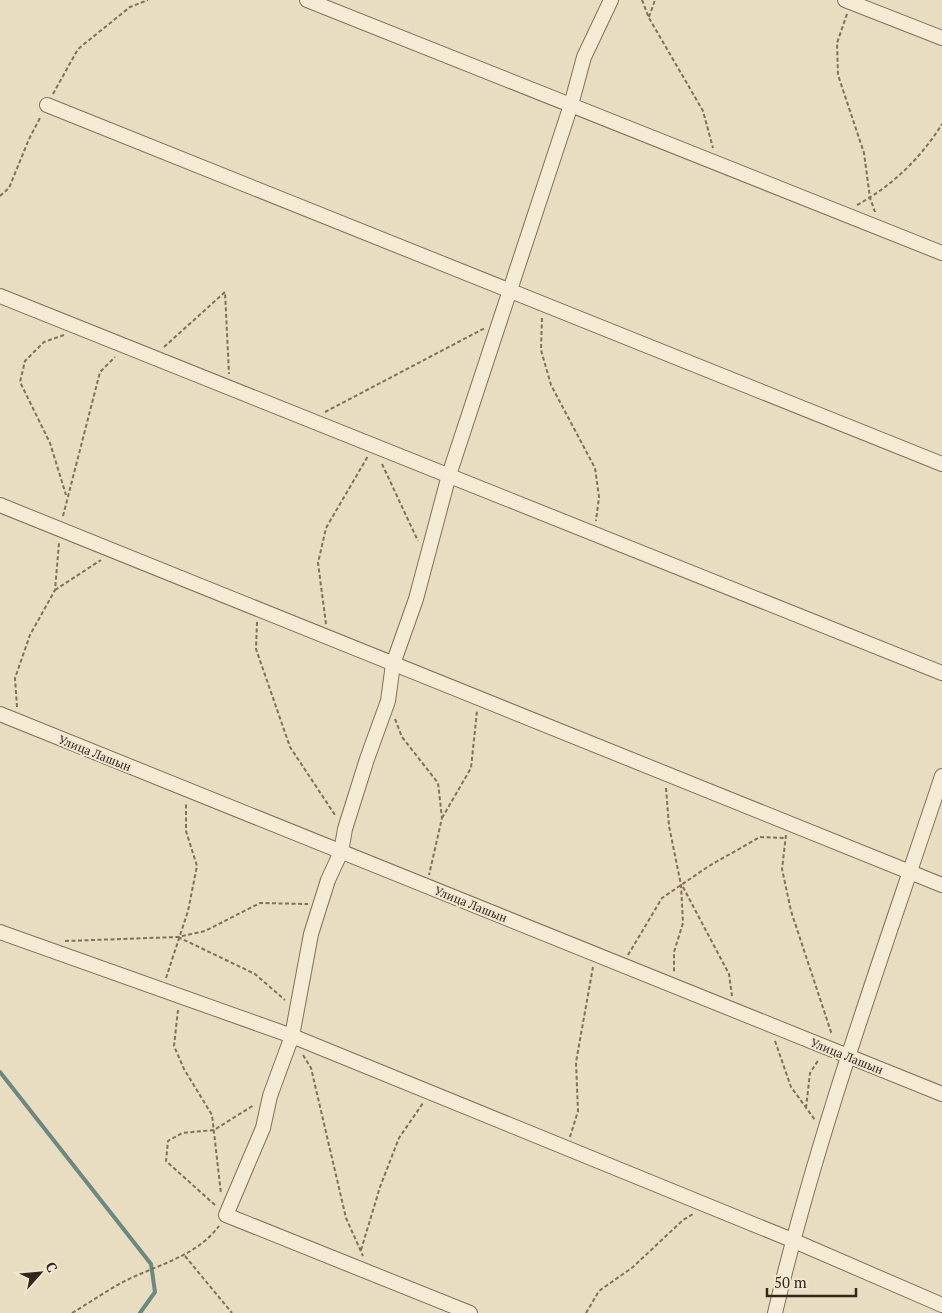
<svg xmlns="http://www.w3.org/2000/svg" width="942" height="1313" font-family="'PT Serif',serif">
  <rect width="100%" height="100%" fill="#e9ddc1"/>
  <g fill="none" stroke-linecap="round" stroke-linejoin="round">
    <path stroke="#6c8881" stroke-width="4" d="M0 1072 151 1264 155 1292 140 1313"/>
    <defs>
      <path id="minor" d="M307 0 942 253
        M845 0 942 38
        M47 105 942 464
        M0 296 942 673
        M0 505 942 885
        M0 714 942 1094
        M0 932 292 1036 792 1240 942 1305
        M470 1313 226 1215 263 1128 270 1096 292 1036 311 934 328 880 341 852 345 829 367 759 388 701 393 664 416 599 449 475 571 105 584 57 611 0
        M775 1313C818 1131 883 954 942 776"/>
    </defs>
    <use href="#minor" stroke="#816f5b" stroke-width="16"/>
    <path stroke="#816f5b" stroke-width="2" stroke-dasharray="4 2.5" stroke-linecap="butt" d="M642 0 649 18 703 111 713 148
      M847 14 837 43 838 75 864 153 870 198 875 212
      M649 17 655 0
      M53 94 78 49 130 7 148 0
      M0 196 9 188 29 139 41 116
      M857 205C892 186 921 158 942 124
      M542 318 541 350 551 385 595 468 599 497 596 521
      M64 335 44 342 25 361 20 382 50 443 66 495
      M164 347 225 292 229 374
      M325 412 485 328
      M382 464 418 541
      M63 516 100 372 115 357
      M55 590 101 560
      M257 622 256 649 290 747 335 815
      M326 624 318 563 326 528 368 456
      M17 707 15 678 30 635 55 590 59 543
      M395 719 402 737 438 783 442 818 429 875
      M666 788 669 826 681 885 683 923 674 952V973
      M442 818 471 768 477 711
      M786 835 782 869 791 911 832 1035
      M683 887 729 974 732 996
      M178 937 255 974 285 1000
      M65 941 178 937 205 931 260 903 308 904
      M628 955 662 898 709 866 760 837 786 838
      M166 978 188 911 197 866 186 831V802
      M178 1010 174 1046 184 1069 212 1115 221 1194
      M775 1041 791 1087 815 1120
      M303 1055 311 1068 346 1218 363 1256
      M806 1108 810 1073 819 1059
      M570 1137 578 1111 576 1062 593 967
      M215 1205 166 1161 168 1141 182 1133 214 1130 254 1105
      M361 1250 380 1187 399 1138 423 1103
      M185 1256 232 1313
      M72 1313C89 1303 105 1292 121 1283 155 1265 195 1258 219 1226
      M586 1313 599 1291 633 1267 683 1220 693 1214"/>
    <use href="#minor" stroke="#f5ebd4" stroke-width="14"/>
  </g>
  <g text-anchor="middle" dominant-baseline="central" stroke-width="4" stroke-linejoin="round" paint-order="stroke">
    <g font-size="12" fill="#32271d" stroke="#f1e7d0">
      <text transform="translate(95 753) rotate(22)">Улица Лашын</text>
      <text transform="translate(471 904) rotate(22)">Улица Лашын</text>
      <text transform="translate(847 1056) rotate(22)">Улица Лашын</text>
    </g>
  </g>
  <g transform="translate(40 1273) rotate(63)" stroke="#f1e7d0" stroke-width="4" paint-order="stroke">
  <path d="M0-4L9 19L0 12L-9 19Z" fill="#32271d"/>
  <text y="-8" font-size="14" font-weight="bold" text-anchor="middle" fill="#32271d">С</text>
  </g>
  <path d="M767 1288v8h89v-8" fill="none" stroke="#32271d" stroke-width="2.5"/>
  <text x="774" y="1288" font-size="15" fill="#32271d" stroke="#f1e7d0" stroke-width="4" paint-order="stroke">50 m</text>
</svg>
